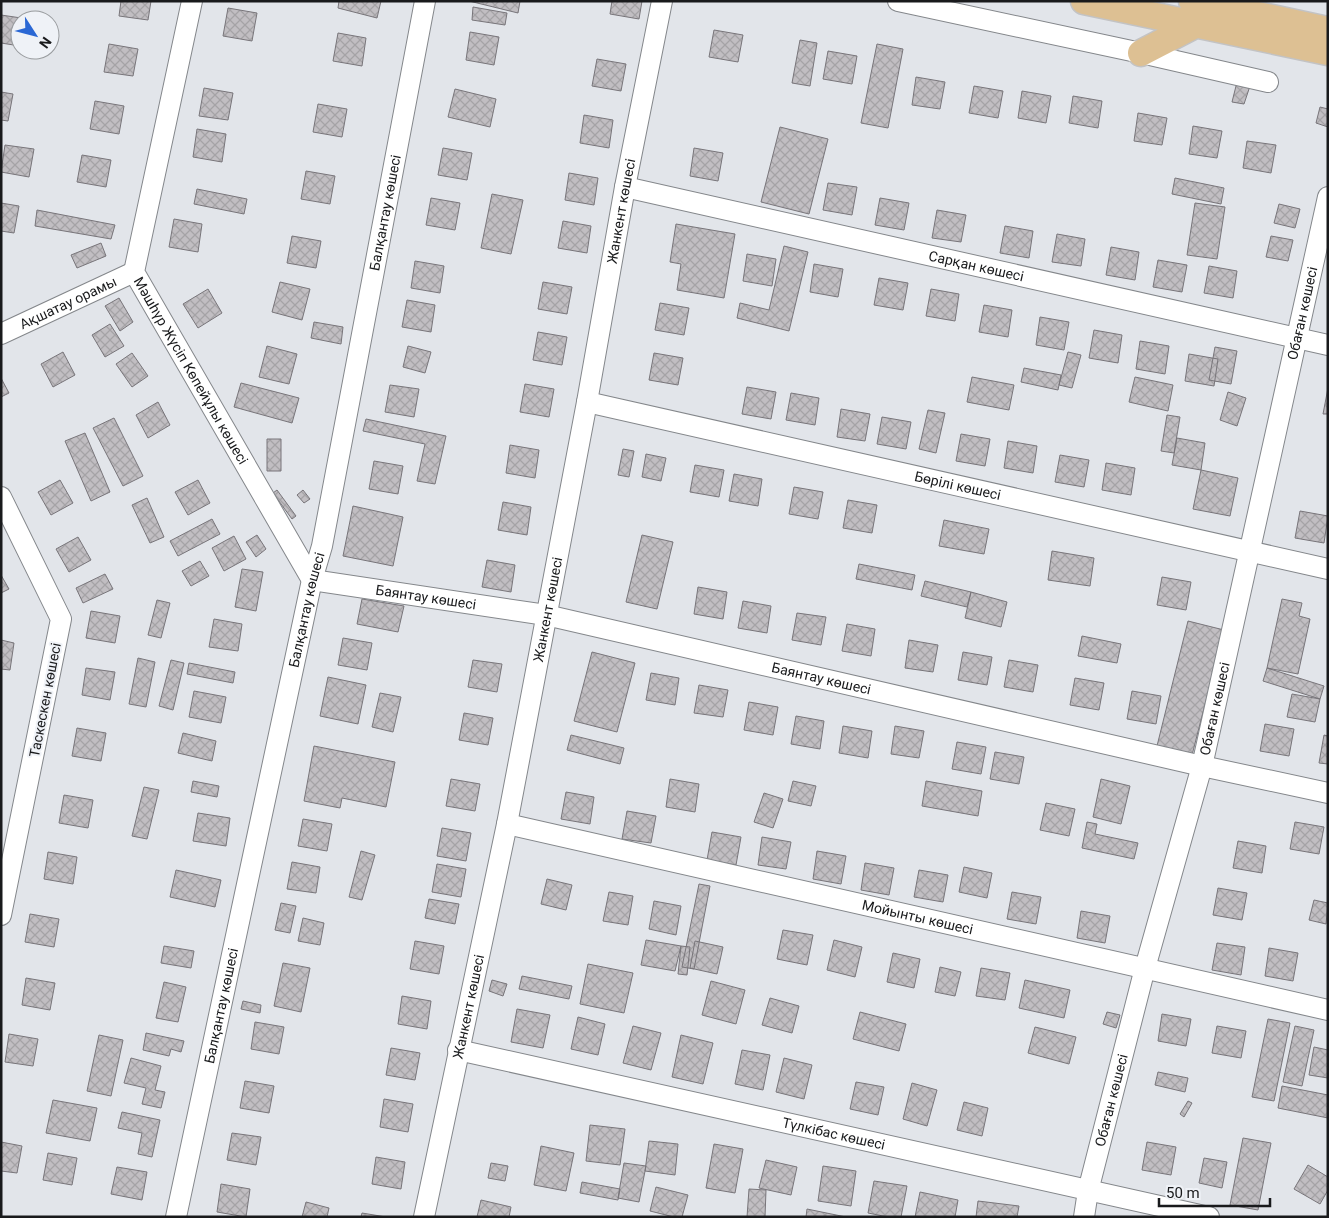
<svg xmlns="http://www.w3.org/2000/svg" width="1329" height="1218" font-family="Roboto,sans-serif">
  <defs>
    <pattern id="building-cross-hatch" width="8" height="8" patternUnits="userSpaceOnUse" patternTransform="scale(1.25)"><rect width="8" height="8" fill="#c1bec2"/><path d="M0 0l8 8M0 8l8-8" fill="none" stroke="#a5a3a6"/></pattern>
  </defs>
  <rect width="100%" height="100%" fill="#e2e5ea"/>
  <path fill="url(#building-cross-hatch)" stroke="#78757a" d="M121 1H151L148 20 119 16Z
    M339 1H381L377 18 338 8Z
    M469 1H520L518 13Z
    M612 1H642L639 19 610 14Z
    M473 7 507 13 505 25 472 20Z
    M228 8 257 13 252 41 223 36Z
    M1 15 28 19 20 20V46L1 43Z
    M714 30 743 35 738 62 709 57Z
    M470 32 499 37 494 65 466 60Z
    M338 33 366 38 362 66 333 61Z
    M800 40 817 43 810 86 792 83Z
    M109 44 138 49 133 76 104 72Z
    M877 44 903 49 888 128 861 123Z
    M828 51 857 56 852 84 823 79Z
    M597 59 626 64 621 91 592 86Z
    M916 77 945 82 940 109 912 105Z
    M1237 82 1250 86 1244 104 1232 102Z
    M974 86 1003 91 998 118 969 113Z
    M204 88 233 93 228 120 199 116Z
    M455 89 496 99 490 127 448 117Z
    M1022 91 1051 96 1046 123 1018 118Z
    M1 92 13 94 8 121 1 120Z
    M1073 96 1102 101 1098 128 1069 123Z
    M95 101 124 106 119 134 90 129Z
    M318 104 347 109 342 137 313 132Z
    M1320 107 1328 109V127L1316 123Z
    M1138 113 1167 118 1162 145 1134 141Z
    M584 115 613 120 609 148 580 143Z
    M1193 126 1222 131 1217 158 1189 154Z
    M780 127 828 139 809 214 761 202Z
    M197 129 226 134 222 162 193 157Z
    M1247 141 1276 145 1271 173 1243 168Z
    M5 145 34 149 29 177 1 172Z
    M443 148 472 153 467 180 438 175Z
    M694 148 723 153 718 181 690 176Z
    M82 155 111 160 106 187 77 182Z
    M306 171 335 176 330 204 301 199Z
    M569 173 598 178 594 205 565 200Z
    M1175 178 1224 188 1221 204 1172 194Z
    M828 183 857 187 852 215 823 210Z
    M197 189 247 199 244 214 194 204Z
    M492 194 523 200 511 254 481 248Z
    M431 198 460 203 455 230 426 225Z
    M880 198 909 203 904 230 875 225Z
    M1 203 19 206 14 233 1 231Z
    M1195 203 1225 207 1217 259 1187 255Z
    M1279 204 1300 209 1295 228 1274 223Z
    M37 210 115 225 111 239 35 226Z
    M937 210 966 215 961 242 932 238Z
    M174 219 202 224 198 252 169 247Z
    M563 221 591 226 587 253 558 248Z
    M676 224 735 234 724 298 677 290 681 264 670 262Z
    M1005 226 1033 231 1029 258 1000 253Z
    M1057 234 1085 239 1081 266 1052 262Z
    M292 236 321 241 316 268 287 263Z
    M1271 236 1293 240 1288 261 1266 257Z
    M101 243 106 256 77 268 71 255Z
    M784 246 808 252 789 331 737 318 740 303 769 310Z
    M1111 247 1139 252 1135 280 1106 275Z
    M747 254 776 259 772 286 743 281Z
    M1158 260 1187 265 1182 292 1153 287Z
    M415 261 444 266 440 293 411 288Z
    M814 264 843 269 838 297 810 292Z
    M1209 266 1237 271 1233 298 1204 293Z
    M879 278 908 283 903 310 874 305Z
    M280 282 310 289 302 320 272 312Z
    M543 282 572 287 567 314 538 309Z
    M208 289 222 313 198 328 183 304Z
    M931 289 959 294 955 321 926 316Z
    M119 298 133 322 120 331 105 306Z
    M407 300 435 305 431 332 402 327Z
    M660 303 689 308 684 335 655 330Z
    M984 305 1012 310 1008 337 979 332Z
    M1040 317 1069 322 1064 350 1036 345Z
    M314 322 343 327 341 344 311 338Z
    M110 324 124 346 105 357 92 335Z
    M1094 330 1122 335 1118 363 1089 358Z
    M538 332 567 337 562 365 533 360Z
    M1140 341 1169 346 1165 374 1136 369Z
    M267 346 297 354 289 384 259 377Z
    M408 346 431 352 425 373 403 367Z
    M1215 347 1237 351 1231 384 1209 380Z
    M63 352 75 375 53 387 41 364Z
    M1068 352 1081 355 1072 388 1059 385Z
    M132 353 148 376 132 387 116 364Z
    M654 353 683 358 678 385 649 380Z
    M1189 354 1218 359 1214 386 1185 381Z
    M1024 368 1061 375 1058 390 1021 382Z
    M972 377 1014 385 1009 410 967 402Z
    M1135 377 1173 385 1168 411 1129 402Z
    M1 378 9 393 1 397Z
    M241 383 299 398 292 423 234 407Z
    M525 384 554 389 549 417 520 412Z
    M390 385 419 389 414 417 385 412Z
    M747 387 776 392 771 419 742 414Z
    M1328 388V414H1323Z
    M1228 392 1246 398 1237 426 1220 420Z
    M791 393 819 398 815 425 786 420Z
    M158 402 170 425 148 438 136 415Z
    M841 409 870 414 865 441 837 437Z
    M928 410 945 413 936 453 919 449Z
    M1167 415 1180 417 1174 453 1161 451Z
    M882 417 911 422 906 449 877 444Z
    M114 418 143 476 123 486 93 428Z
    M366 419 446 436 435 484 417 481 425 444 363 431Z
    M85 433 110 492 91 501 65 441Z
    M961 434 990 439 985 466 956 461Z
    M1177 438 1205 443 1201 470 1172 465Z
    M267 439H281V471H267Z
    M1008 441 1037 446 1033 473 1004 468Z
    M510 445 539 450 535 478 506 473Z
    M623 449 634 451 629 477 618 475Z
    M646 454 666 458 661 481 642 477Z
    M1060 455 1089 460 1084 487 1055 482Z
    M374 461 403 466 398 494 369 489Z
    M1106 463 1135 468 1131 495 1102 490Z
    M695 465 724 470 719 497 690 492Z
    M1201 470 1238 478 1230 516 1193 509Z
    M734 474 762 479 758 506 729 501Z
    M60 480 73 503 51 515 38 492Z
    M198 480 210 503 188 515 175 492Z
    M794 487 823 492 818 519 789 514Z
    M277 490 296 516 292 519 273 493Z
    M303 490 310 499 304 503 297 495Z
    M147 498 164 537 150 543 132 505Z
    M848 500 877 505 872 533 843 528Z
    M503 502 531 507 527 535 498 530Z
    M353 506 403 517 393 566 343 556Z
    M1300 511 1328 516 1324 543 1295 538Z
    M212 519 220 534 178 556 170 541Z
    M944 520 989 529 984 554 939 546Z
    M257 535 266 549 256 557 246 542Z
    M642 535 673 542 657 609 626 602Z
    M234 536 246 559 224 571 212 548Z
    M78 537 91 560 69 572 56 549Z
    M1052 551 1094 558 1090 586 1048 580Z
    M487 560 515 565 511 592 482 587Z
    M200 561 209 576 191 586 182 571Z
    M859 564 915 575 912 590 856 579Z
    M242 569 263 572 256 611 235 607Z
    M105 574 113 589 83 603 76 588Z
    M1 575 9 589 1 593Z
    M1162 577 1191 582 1186 610 1157 605Z
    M925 581 971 592 967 607 921 596Z
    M698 587 727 592 723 619 694 614Z
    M971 592 1007 602 1001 627 965 618Z
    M362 599 404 606 398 632 357 624Z
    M1282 599 1302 603 1299 616 1310 619 1298 674 1267 668Z
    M157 600 170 603 161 638 148 635Z
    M743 601 771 606 767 633 738 628Z
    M91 611 120 616 115 643 86 638Z
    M797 613 826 617 821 645 792 640Z
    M214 619 242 624 238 651 209 647Z
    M1188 621 1224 630 1191 759 1156 750Z
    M847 624 875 629 871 656 842 651Z
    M1082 636 1121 644 1117 663 1078 656Z
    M343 638 372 643 367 670 338 665Z
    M1 640 14 643 10 670 1 669Z
    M909 640 938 645 933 672 905 668Z
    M592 652 635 663 617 732 574 721Z
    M963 652 992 657 987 685 958 680Z
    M138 658 155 662 146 707 129 704Z
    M171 660 184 663 173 710 159 706Z
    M473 660 502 664 497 692 468 687Z
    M1009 660 1038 665 1033 692 1004 687Z
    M189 663 235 672 233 683 187 674Z
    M86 668 115 672 110 700 82 695Z
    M1267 668 1324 686 1320 699 1263 681Z
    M651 673 679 678 675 705 646 700Z
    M328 677 366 685 358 724 320 716Z
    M1075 678 1104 683 1099 710 1070 705Z
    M699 685 728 690 723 717 694 713Z
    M194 691 226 697 221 723 189 717Z
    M1132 691 1161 696 1156 724 1127 719Z
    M380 693 401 697 393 732 372 727Z
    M1292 694 1320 699 1315 722 1287 717Z
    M749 702 778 707 773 735 744 730Z
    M464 713 493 718 488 745 459 740Z
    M796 716 824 721 820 749 791 744Z
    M1265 724 1294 729 1289 756 1260 751Z
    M843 726 872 731 868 758 839 753Z
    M895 726 924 731 919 758 891 754Z
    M77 728 106 733 101 761 72 756Z
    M183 733 216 741 212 761 178 753Z
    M571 735 624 748 620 764 567 750Z
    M1324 735 1328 736V764L1319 763Z
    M957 742 986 747 981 774 952 769Z
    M314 746 395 762 386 807 342 798 340 808 304 801Z
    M995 752 1024 757 1019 784 990 779Z
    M451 779 480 784 475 811 446 806Z
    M670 779 699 784 695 812 666 807Z
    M1101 779 1130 786 1121 824 1093 817Z
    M193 781 219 786 217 797 191 792Z
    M793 781 816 786 811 806 788 801Z
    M926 781 982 791 978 816 922 806Z
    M144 787 159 790 147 839 132 836Z
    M566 792 594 797 590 824 561 819Z
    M764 793 783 799 773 828 754 822Z
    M64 795 93 800 88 828 59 823Z
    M1046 803 1075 809 1069 836 1040 830Z
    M627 811 656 816 651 843 622 839Z
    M198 813 230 818 226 846 193 841Z
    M303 819 332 824 327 851 298 846Z
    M1087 822 1097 824 1095 834 1138 843 1134 859 1082 848Z
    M1295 822 1324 827 1319 854 1290 849Z
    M442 828 471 833 466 861 437 856Z
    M712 832 741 837 736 865 707 860Z
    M762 837 791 842 786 869 758 865Z
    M1238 841 1266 846 1262 873 1233 868Z
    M361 851 375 855 362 900 349 897Z
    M817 851 846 856 841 884 813 879Z
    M48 852 77 857 73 884 44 879Z
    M292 862 320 867 316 893 287 889Z
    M865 863 894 868 889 895 861 890Z
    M437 864 466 869 461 897 432 892Z
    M964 867 992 873 987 898 959 892Z
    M176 870 221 880 215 907 170 897Z
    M919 870 948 875 943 902 914 897Z
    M547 879 572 885 566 910 541 904Z
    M699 884 710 886 694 969 682 967Z
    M1218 888 1247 893 1242 920 1213 915Z
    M609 892 633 896 628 925 603 921Z
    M1012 892 1041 897 1036 924 1007 919Z
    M429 899 459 904 455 924 425 918Z
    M1314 900 1328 903 1326 924 1309 920Z
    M654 901 681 906 676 935 649 929Z
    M281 903 296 906 290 933 275 930Z
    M1081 911 1110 916 1105 943 1077 938Z
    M30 914 59 919 54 947 25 942Z
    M303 918 324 923 320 945 298 941Z
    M783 930 813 935 807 965 777 959Z
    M646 940 681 946 675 971 641 965Z
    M834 940 862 947 855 977 827 970Z
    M415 941 444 946 439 974 410 969Z
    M695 941 723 947 717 974 690 968Z
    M1217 943 1245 947 1241 975 1212 970Z
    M164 946 194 951 191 968 161 963Z
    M681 946 690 947 687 975 678 974Z
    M1269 948 1298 953 1293 981 1265 976Z
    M893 953 920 959 914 988 887 982Z
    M283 963 310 968 301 1012 274 1006Z
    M588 964 633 973 624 1013 580 1004Z
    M940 967 961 972 955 996 935 992Z
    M981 968 1010 973 1005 1000 976 996Z
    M522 976 572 986 569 999 519 989Z
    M26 978 55 983 50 1010 22 1005Z
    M492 980 507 984 503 996 489 991Z
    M1025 980 1070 990 1064 1018 1019 1008Z
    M711 981 745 990 736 1024 702 1015Z
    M164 982 186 987 178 1022 156 1018Z
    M402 996 431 1001 427 1029 398 1024Z
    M770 998 799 1006 792 1033 762 1025Z
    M243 1001 261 1005 260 1013 241 1009Z
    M517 1009 550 1015 543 1048 511 1042Z
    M860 1012 906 1024 899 1051 853 1039Z
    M1107 1012 1120 1015 1116 1028 1103 1024Z
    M1162 1014 1191 1019 1186 1046 1158 1041Z
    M578 1017 605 1024 598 1055 571 1049Z
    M1268 1019 1290 1023 1274 1101 1252 1097Z
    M255 1022 284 1027 279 1054 251 1049Z
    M633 1026 661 1033 651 1070 623 1063Z
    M1217 1026 1246 1031 1241 1058 1212 1053Z
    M1295 1026 1314 1030 1302 1086 1283 1082Z
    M1035 1027 1076 1037 1069 1064 1028 1053Z
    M146 1033 184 1041 181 1052 171 1049 169 1056 143 1050Z
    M9 1034 38 1039 33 1066 5 1062Z
    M99 1035 123 1040 111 1096 87 1091Z
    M681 1035 713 1043 703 1084 672 1077Z
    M1314 1047 1328 1050V1078L1309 1075Z
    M391 1048 420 1053 415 1080 386 1075Z
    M742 1050 770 1055 763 1090 735 1084Z
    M131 1058 161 1066 155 1090 165 1092 161 1108 142 1104 146 1088 124 1083Z
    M784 1058 812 1065 804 1099 776 1092Z
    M1158 1072 1188 1078 1185 1092 1155 1085Z
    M245 1081 274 1086 269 1113 240 1108Z
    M856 1082 884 1087 878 1115 850 1109Z
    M912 1083 937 1090 927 1126 903 1119Z
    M1282 1086 1328 1095V1118L1278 1108Z
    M384 1099 413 1104 408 1132 380 1127Z
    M53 1100 97 1108 90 1141 46 1133Z
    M1188 1101 1192 1103 1184 1117 1180 1114Z
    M964 1102 988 1108 982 1136 957 1130Z
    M122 1112 160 1120 152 1157 138 1154 142 1133 118 1128Z
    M590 1125 625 1129 620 1165 586 1161Z
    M232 1133 261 1137 256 1165 227 1160Z
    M1243 1138 1271 1143 1258 1210 1230 1205Z
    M649 1141 678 1144 675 1175 645 1171Z
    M1 1142 22 1146 17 1173 1 1171Z
    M1147 1142 1176 1147 1171 1175 1142 1170Z
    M714 1144 743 1149 735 1193 706 1188Z
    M541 1146 574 1153 566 1191 534 1185Z
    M48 1153 77 1158 72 1185 43 1180Z
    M376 1157 405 1162 401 1189 372 1184Z
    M1204 1158 1227 1162 1222 1188 1199 1183Z
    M766 1160 797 1167 791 1195 759 1188Z
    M491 1163 508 1166 505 1181 488 1178Z
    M624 1163 646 1166 639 1202 618 1198Z
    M1308 1165 1328 1177V1190L1320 1204 1294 1189Z
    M823 1166 856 1171 851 1206 818 1201Z
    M117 1167 147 1172 142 1200 111 1194Z
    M874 1181 907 1186 901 1217H888L868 1213Z
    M582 1182 620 1189 618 1200 580 1193Z
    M221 1184 250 1189 246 1217 217 1212Z
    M656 1187 688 1195 682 1217H674L650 1211Z
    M749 1189 766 1190 765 1217H747Z
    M920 1192 958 1200 955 1217H915Z
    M481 1200 511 1207 509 1217H477Z
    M978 1201 1019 1206 1017 1217H976Z
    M306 1202 329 1208 327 1217H302Z
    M807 1209 846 1217H806Z
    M362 1213 386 1217H361Z"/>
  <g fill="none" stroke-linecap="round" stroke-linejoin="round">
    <defs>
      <g id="minor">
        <path id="s1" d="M192 1 134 272 312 580 546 615 1202 766 1328 793"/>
        <path d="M898 1 1141 53 1268 82"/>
        <path id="s2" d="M625 187 1328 345"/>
        <path id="s3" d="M1 334 134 272"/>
        <path id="s4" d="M587 402 1328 569"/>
        <path d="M1 497 61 619 1 915"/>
        <path id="s5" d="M507 824 1328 1010"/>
        <path id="s6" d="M458 1050 1209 1217"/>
        <path id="s7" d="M176 1217 312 580 322 546 425 1"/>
        <path id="s8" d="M424 1217 507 824 587 402 625 187 662 1"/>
        <path id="s9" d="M1084 1217 1088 1191 1145 968 1202 766 1328 197"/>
      </g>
      <path id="major" d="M1084 1 1328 52
        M1192 1 1328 30
        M1141 53 1195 25"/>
    </defs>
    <use href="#minor" stroke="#84878b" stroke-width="22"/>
    <use href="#major" stroke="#c3c3c4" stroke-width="29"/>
    <use href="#minor" stroke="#fff" stroke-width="20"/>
    <use href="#major" stroke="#ddc093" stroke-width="26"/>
  </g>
  <g text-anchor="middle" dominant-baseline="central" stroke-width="4" stroke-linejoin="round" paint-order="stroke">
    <g font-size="14" fill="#191a1c" stroke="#eff2f7">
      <text stroke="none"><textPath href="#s8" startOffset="1025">Жанкент көшесі</textPath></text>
      <text stroke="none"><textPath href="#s7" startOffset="1026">Балқантау көшесі</textPath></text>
      <text stroke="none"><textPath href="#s2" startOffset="360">Сарқан көшесі</textPath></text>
      <text stroke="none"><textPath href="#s3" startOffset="74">Ақшатау орамы</textPath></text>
      <text stroke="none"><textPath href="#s9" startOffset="930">Обаған көшесі</textPath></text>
      <text stroke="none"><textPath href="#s1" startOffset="391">Мәшһүр Жүсіп Көпейұлы көшесі</textPath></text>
      <text stroke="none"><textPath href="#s4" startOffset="380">Бөрілі көшесі</textPath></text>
      <text stroke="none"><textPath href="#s1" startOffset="748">Баянтау көшесі</textPath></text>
      <text stroke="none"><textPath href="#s7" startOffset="621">Балқантау көшесі</textPath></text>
      <text stroke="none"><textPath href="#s8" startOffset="620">Жанкент көшесі</textPath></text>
      <text stroke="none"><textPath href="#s1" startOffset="1152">Баянтау көшесі</textPath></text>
      <text transform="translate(45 700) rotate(-79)">Таскескен көшесі</text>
      <text stroke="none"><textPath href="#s9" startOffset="525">Обаған көшесі</textPath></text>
      <text stroke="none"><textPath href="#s5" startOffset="421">Мойынты көшесі</textPath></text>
      <text stroke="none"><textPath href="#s7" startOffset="216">Балқантау көшесі</textPath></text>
      <text stroke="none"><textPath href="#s8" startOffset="215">Жанкент көшесі</textPath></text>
      <text stroke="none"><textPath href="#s9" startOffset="120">Обаған көшесі</textPath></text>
      <text stroke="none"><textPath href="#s6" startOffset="385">Түлкібас көшесі</textPath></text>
    </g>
  </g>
  <rect width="1329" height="1218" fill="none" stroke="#191a1c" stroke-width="5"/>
  <g transform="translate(35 35) rotate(126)"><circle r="24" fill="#eff2f7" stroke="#999c9f"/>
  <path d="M0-4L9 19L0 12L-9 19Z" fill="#2a67d4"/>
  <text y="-8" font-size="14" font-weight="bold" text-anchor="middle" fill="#191a1c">N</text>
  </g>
  <path d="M1159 1198v8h111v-8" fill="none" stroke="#191a1c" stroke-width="2.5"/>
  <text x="1166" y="1198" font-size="15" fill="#191a1c" stroke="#eff2f7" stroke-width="4" paint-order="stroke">50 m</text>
</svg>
